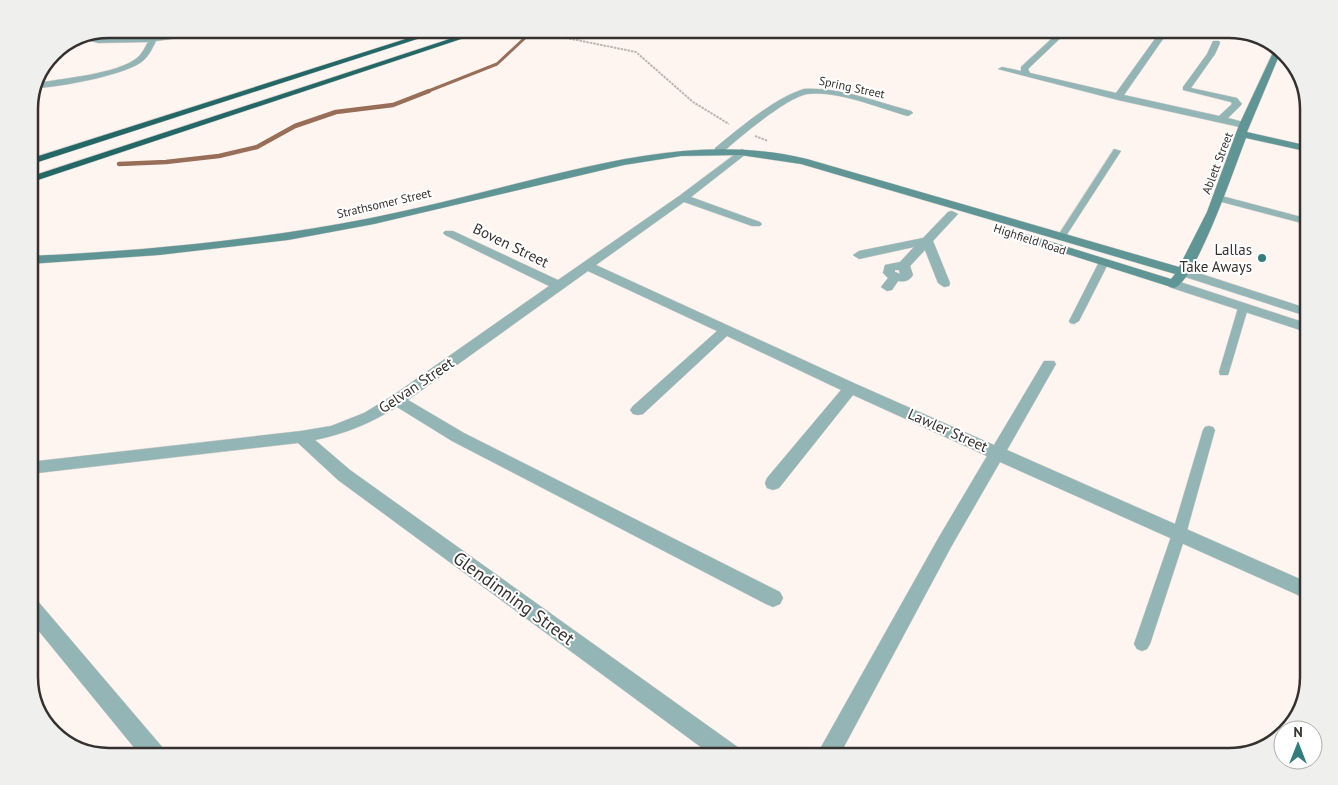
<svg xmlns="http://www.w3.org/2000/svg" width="1338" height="785" font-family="'PT Sans',sans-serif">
  <rect width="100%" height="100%" fill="#fef5f0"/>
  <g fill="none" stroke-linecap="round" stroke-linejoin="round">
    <path stroke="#986e59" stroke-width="3" d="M426 92 497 64 527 36 545 29"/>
    <path stroke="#986e59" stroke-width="4.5" d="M119 164 166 162 219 156 257 147 295 126 336 112 393 105 429 91"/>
    <defs>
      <path id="lane" d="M1225 29 1236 30 1233 32Z
        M1114 149 1121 151 1064 239H1058L1057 237Z
        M1104 259 1109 262 1079 321 1074 324 1070 323 1069 321 1099 262Z
        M1243 305 1248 308 1229 372 1228 375H1220L1219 372 1238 308Z
        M1209 426 1213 427 1215 430 1186 534 1150 644 1147 649 1142 651 1137 649 1134 644 1172 534 1203 430 1205 427Z"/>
      <path id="street" d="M217 29H233L216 33 156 41C152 49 148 58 140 63 120 76 60 87 36 88L38 83C64 78 117 74 137 58 142 54 145 47 148 42L98 43 84 39 90 36 135 38Z
        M1062 29H1070L1028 69 1030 73 1116 93 1162 29H1170L1124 95 1219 116 1232 104 1231 102 1183 90V87L1207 54 1213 41H1219L1220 43 1215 54 1191 88 1237 98 1242 104 1228 118 1247 123 1249 125 1244 128 1118 100 998 69 1002 67 1021 71V67Z
        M804 89C840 87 877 102 911 111L913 113 908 116C879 108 837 90 807 94 786 98 740 137 723 152H715V148C740 128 774 98 804 89Z
        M742 149 747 152 746 154 691 197 760 222 762 224 760 226H752L684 202 596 265 856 384 994 445 1044 361H1054L1056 364 1007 450 1309 583V600L1000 462 951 547 839 756H816L939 537 987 456 853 395 779 488 773 490 767 488 765 483 767 478 841 390 727 336 643 414 638 415 633 414 630 410 633 406 717 331 588 271 408 400 464 433 780 592 783 598 780 604 773 607 766 604 452 441 397 407C371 423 345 434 315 440L350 470 739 748 742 756H713L338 480 298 443 29 474V462L301 431 331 426 364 413 392 396 549 286 445 235 443 233 445 231H453L558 280 679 196Z
        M1218 195 1309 219V225L1214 200 1213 198 1214 196Z
        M952 211 958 214 933 241 950 283 949 286 944 287 938 283 925 250 910 266 913 275C909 281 905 282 898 281L892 290 887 291 881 287 888 278 883 273 885 265 900 262 914 247 859 259 853 255 859 251 923 238 948 212ZM895 270H899L900 274 895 272Z
        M1183 268 1309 309V317L1179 275 1177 272 1179 269Z
        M1174 280 1309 324V333L1169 287 1168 284 1169 281Z
        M29 596 36 599 163 748 166 756H141L29 619Z"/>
      <path id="secondary" d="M1202 29C1217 28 1263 33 1273 43Z
        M1276 46 1281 51 1247 132 1309 146V152L1246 138C1236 163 1196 282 1174 288L995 231 993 229 995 227H1003L1171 279 1175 274 801 164 740 155 681 156 624 165 374 224 288 240 159 255 29 264V256C144 251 258 240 371 218 436 205 500 187 564 172 645 153 724 139 807 159L1179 267 1207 212 1239 125Z"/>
      <path id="highway" d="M437 29H448L29 165V159Z
        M480 29H491L29 183V177Z"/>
    </defs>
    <use href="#lane" stroke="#dad2cd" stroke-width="1"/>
    <use href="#street" stroke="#dad2cd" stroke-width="1"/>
    <use href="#secondary" stroke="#dad2cd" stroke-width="1"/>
    <use href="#highway" stroke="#dad2cd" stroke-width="1"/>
    <path stroke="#bcb5b1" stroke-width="2" stroke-dasharray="2.5 1" stroke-linecap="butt" d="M552 29V31L562 37 636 52 693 102 729 124
      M553 29H567
      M755 136 768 141"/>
    <use href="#lane" fill="#93b5b5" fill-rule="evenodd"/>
    <use href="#street" fill="#93b5b5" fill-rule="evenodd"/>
    <use href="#secondary" fill="#609595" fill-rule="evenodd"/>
    <use href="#highway" fill="#236767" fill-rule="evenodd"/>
  </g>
  <circle fill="#347d7d" stroke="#fff" stroke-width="2" cx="1262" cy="258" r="5"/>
  <g text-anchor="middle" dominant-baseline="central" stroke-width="4" stroke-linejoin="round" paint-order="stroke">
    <g font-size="12" fill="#35312f" stroke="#fff">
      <text transform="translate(852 87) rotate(12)">Spring Street</text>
      <text transform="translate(1217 163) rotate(-69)">Ablett Street</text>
      <text transform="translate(384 203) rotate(-13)">Strathsomer Street</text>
      <text transform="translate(1030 239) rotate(18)">Highfield Road</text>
    </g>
    <g font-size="15" fill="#35312f" stroke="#fff">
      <text transform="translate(511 245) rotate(26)">Boven Street</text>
      <text transform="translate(416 385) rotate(-34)">Gelvan Street</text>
      <text transform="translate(948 430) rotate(24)">Lawler Street</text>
    </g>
    <g font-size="15" fill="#35312f" stroke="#fff" text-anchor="end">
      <text x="1252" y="249">Lallas<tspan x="1252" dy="17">Take Aways</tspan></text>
    </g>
    <g font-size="18" fill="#35312f" stroke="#fff">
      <text transform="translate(514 598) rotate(36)">Glendinning Street</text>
    </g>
  </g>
  <path d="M0 0H1338V785H0ZM109 38H1229A71 71 0 0 1 1300 109V677A71 71 0 0 1 1229 748H109A71 71 0 0 1 38 677V109A71 71 0 0 1 109 38Z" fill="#efefee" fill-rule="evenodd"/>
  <path fill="none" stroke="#35312f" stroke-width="2.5" d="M109 38H1229A71 71 0 0 1 1300 109V677A71 71 0 0 1 1229 748H109A71 71 0 0 1 38 677V109A71 71 0 0 1 109 38Z"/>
  <g transform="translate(1298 745)"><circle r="24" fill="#ffffff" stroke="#aeadac"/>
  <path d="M0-4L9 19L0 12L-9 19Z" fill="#347d7d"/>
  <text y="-8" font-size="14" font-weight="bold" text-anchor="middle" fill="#35312f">N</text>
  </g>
</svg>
